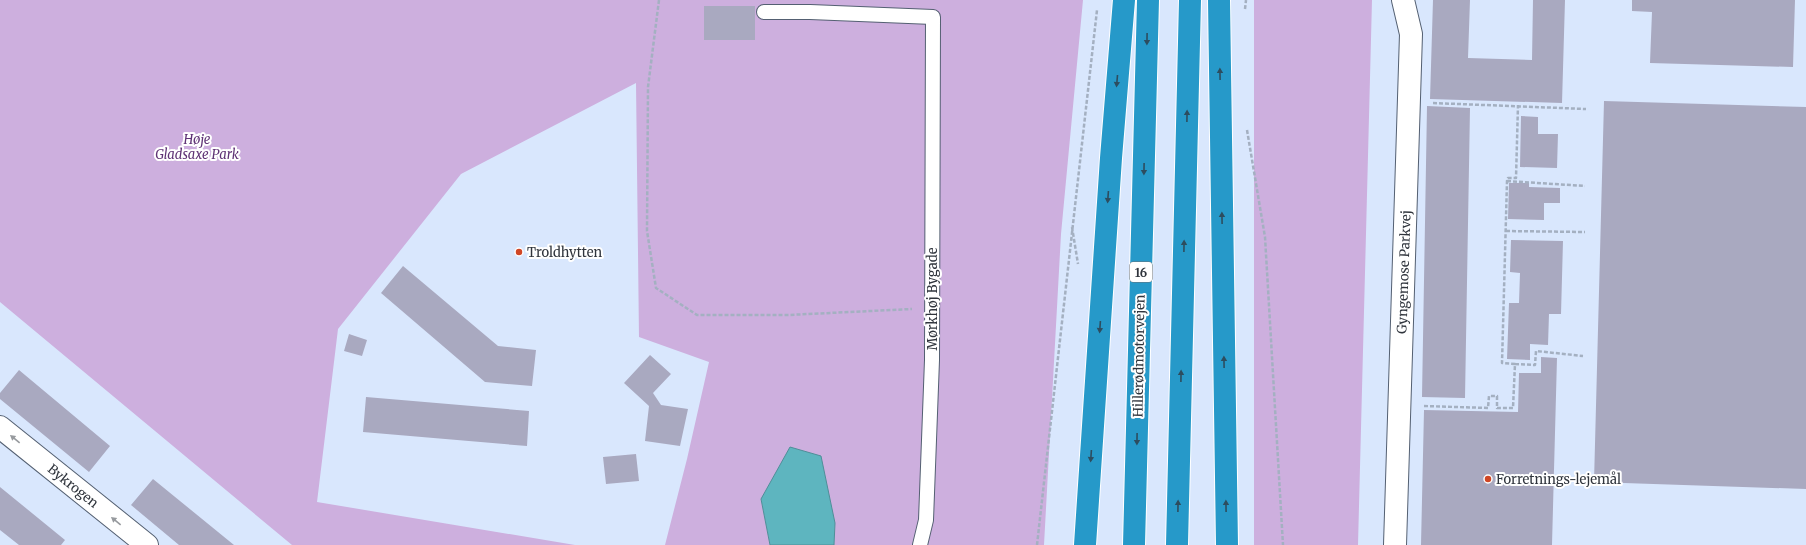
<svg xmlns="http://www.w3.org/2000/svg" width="1806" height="545" font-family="Merriweather,serif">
  <rect width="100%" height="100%" fill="#d9e7fd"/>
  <path fill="#cdafde" d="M0 0H1083L1061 234 1044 545H834L835 523 761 499 770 545H665L687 459 709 362 639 337 636 83 461 174 338 329 317 502 575 545H292L0 302Z
    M1254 0H1372L1358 545H1254Z"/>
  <path fill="#5eb5bf" stroke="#508e98" d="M790 447 821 456 835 523 834 545H770L761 499Z"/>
  <path fill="#a9a9c0" d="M1433 0H1470L1468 58 1532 60 1533 0H1565L1562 103 1430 99Z
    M1632 0H1795L1793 67 1650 63 1652 12 1632 11Z
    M704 6H755V40H704Z
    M1604 101 1806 107V489L1594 482Z
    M1427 106 1470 108 1465 398 1422 397Z
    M1521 116 1538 117V134H1558L1557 168 1520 167Z
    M1509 183H1529V187L1560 188V203H1544V220L1508 219Z
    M1511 240 1563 241 1561 314H1549L1548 345 1530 344V360L1507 359 1509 303H1519L1520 273 1510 272Z
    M403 266 498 346 536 350 532 386 485 382 381 293Z
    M349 334 367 340 362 356 344 351Z
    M650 355 671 374 653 393 661 405 688 409 680 446 645 441 649 406 624 383Z
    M1541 357 1557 358 1552 545H1421L1424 410 1518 412 1519 373H1541Z
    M19 370 110 446 89 472 0 399V393Z
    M366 397 529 411 527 446 363 432Z
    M636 454 639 481 606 484 603 457Z
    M153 479 234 545H179L131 505Z
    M0 487 65 540 61 545H19L0 530Z"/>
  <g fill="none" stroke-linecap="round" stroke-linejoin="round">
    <defs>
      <path id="service" d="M764 12H810L933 17 932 360 926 520 920 545"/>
      <path id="minor" d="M0 427 147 545
        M1395 545 1411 34 1403 0"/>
      <path id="motorway" d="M1219 0 1227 545
        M1085 545 1111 158 1124 0
        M1134 545 1148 0
        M1177 545 1190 0"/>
    </defs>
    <use href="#service" stroke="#546072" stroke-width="16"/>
    <use href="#minor" stroke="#546072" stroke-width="24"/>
    <use href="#motorway" stroke="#fff" stroke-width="24"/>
    <path stroke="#a4b0c1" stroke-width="2.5" stroke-dasharray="4 2" stroke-linecap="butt" d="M659 0 648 87 647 231 656 288 697 315H788L912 309
      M1245 9 1246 0
      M1433 103 1586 109
      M1247 130 1265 237 1283 545
      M1507 181 1585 186
      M1072 227 1078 264
      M1506 231 1585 232
      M1515 364 1535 365 1536 351 1583 356
      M1424 406 1488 408 1489 396H1497V408H1513L1515 364 1502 363 1507 181 1508 178H1516L1518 105
      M1037 545 1097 10"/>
    <use href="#service" stroke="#fff" stroke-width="14"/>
    <use href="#minor" stroke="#fff" stroke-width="22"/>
    <use href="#motorway" stroke="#2699c9" stroke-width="22"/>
  </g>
  <defs><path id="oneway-solid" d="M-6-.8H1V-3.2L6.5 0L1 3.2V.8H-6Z"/></defs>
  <g fill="#2d4d5f">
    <use href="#oneway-solid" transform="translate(1147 39) rotate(91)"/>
    <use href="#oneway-solid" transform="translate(1220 74) rotate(-91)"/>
    <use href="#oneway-solid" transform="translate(1117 81) rotate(95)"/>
    <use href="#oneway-solid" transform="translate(1187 116) rotate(-89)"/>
    <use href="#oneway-solid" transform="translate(1144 169) rotate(91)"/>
    <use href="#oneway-solid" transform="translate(1108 197) rotate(94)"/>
    <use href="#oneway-solid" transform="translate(1222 218) rotate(-91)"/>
    <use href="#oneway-solid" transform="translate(1184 246) rotate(-89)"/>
    <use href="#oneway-solid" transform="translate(1100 327) rotate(94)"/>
    <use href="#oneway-solid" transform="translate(1224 362) rotate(-91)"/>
    <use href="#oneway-solid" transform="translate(1181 376) rotate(-89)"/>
    <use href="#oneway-solid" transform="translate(1137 439) rotate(91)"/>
    <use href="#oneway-solid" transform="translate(1091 456) rotate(94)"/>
    <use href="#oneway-solid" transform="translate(1178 506) rotate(-89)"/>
    <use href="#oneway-solid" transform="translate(1226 506) rotate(-91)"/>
  </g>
  <g fill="#979a9e">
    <use href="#oneway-solid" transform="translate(15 439) rotate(-141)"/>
    <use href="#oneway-solid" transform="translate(116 521) rotate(-141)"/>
  </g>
  <g fill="#d04625" stroke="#fff" stroke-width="1.5">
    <circle cx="519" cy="252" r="4"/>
    <circle cx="1488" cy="479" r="4"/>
  </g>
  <g text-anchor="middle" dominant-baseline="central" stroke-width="4" stroke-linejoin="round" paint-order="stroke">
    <rect fill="#fff" stroke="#6d7176" stroke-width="1" x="1130" y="262" width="22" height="20" rx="3"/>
    <g font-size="12" font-weight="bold" fill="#2f343c">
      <text x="1141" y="272">16</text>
    </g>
    <g font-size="13" font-style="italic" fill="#5f3375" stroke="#fff">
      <text x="197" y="139">Høje<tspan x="197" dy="15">Gladsaxe Park</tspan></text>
    </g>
    <g font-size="13" fill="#2f343c" stroke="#fff" text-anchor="start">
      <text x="527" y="252">Troldhytten</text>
      <text x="1496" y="479">Forretnings-lejemål</text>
    </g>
    <g font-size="13" fill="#2f343c" stroke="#fff">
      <text transform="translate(1404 272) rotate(-88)">Gyngemose Parkvej</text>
      <text transform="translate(932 299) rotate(-90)">Mørkhøj Bygade</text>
      <text transform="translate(1139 356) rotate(-89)">Hillerødmotorvejen</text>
      <text transform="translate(73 486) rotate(39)">Bykrogen</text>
    </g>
  </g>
</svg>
